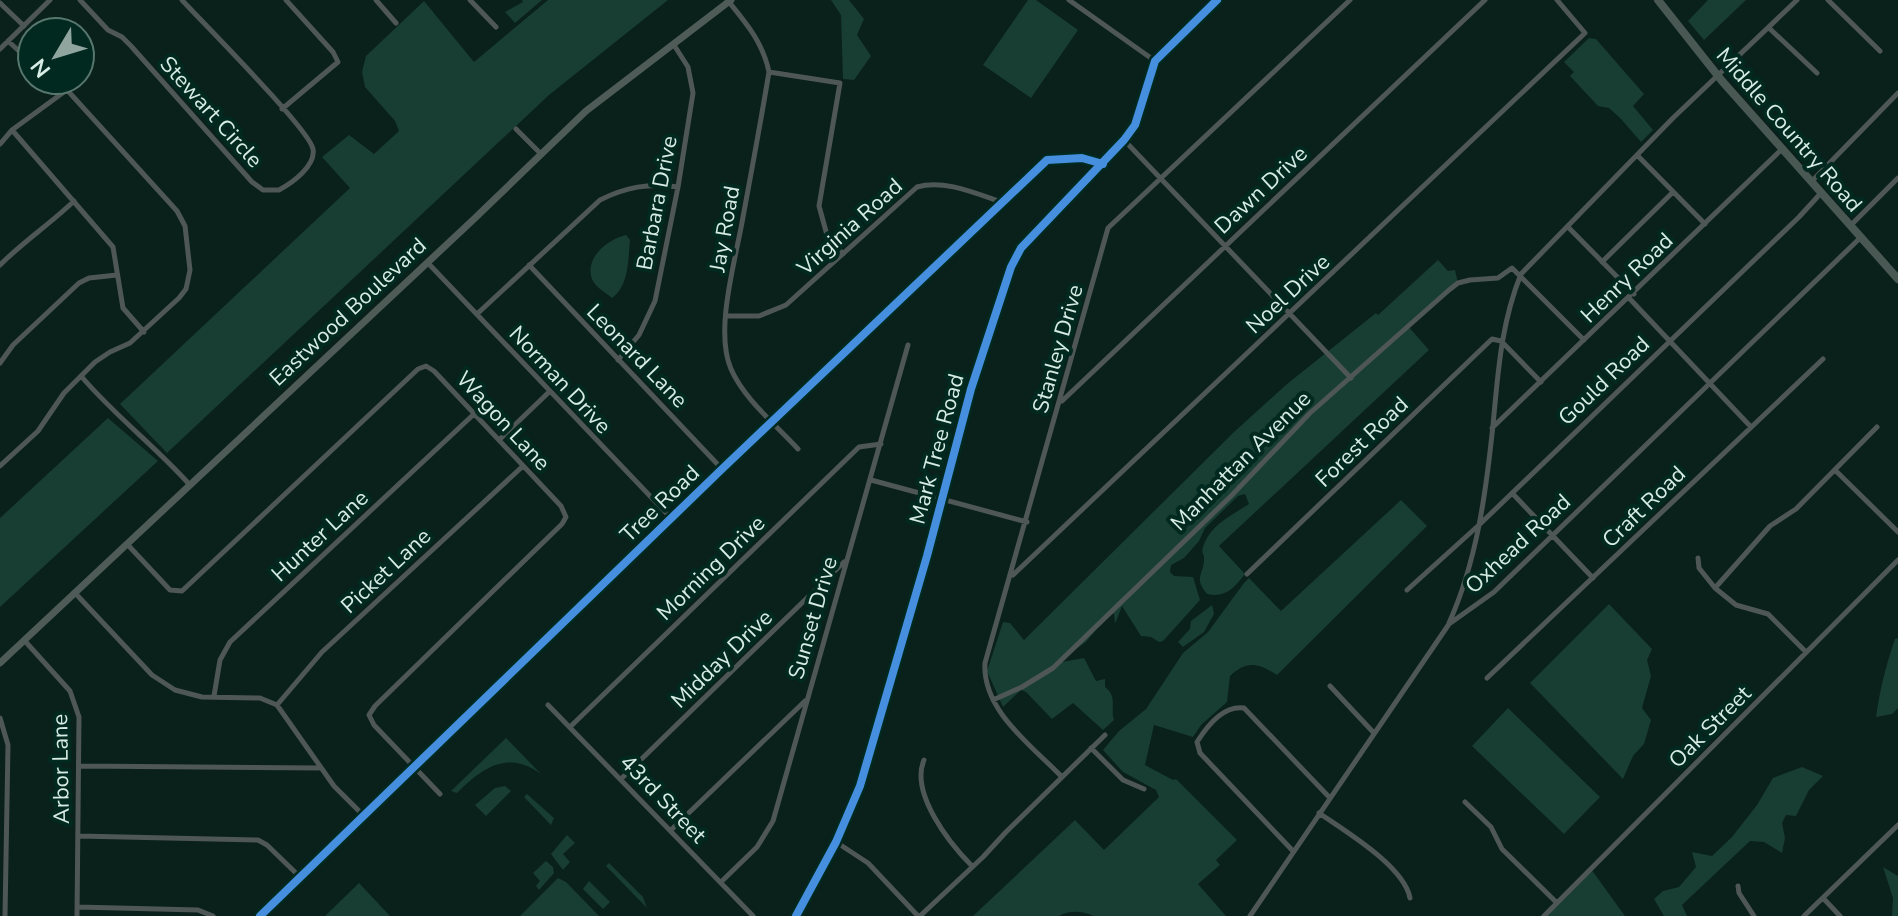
<svg xmlns="http://www.w3.org/2000/svg" width="1898" height="916" font-family="'Nunito Sans',sans-serif">
  <rect width="100%" height="100%" fill="#0a201b"/>
  <path fill="#183d33" d="M522 0H542L515 23 505 12 523 2Z
    M548 0H668L549 95 167 453 120 404 350 188 322 157 349 135 374 154 399 131 395 121 365 87 362 72 366 56 424 1 474 62Z
    M831 0H849L864 19 857 35 871 56 854 80 843 79 841 15Z
    M1028 0H1036L1078 30 1031 98 983 65Z
    M1708 0H1746L1704 40 1688 21Z
    M1589 38 1596 39 1644 94 1633 106 1653 130 1641 142 1621 119 1609 108 1598 106 1570 76 1574 72 1564 62Z
    M626 235 630 240C628 260 629 286 612 298 605 292 595 287 592 279 584 258 608 239 626 235Z
    M1438 260 1448 271 1455 270 1458 283 1408 326 1429 350 1219 546 1245 574C1234 588 1226 598 1207 594 1193 577 1204 575 1204 559 1204 550 1201 556 1203 547 1210 525 1232 515 1249 504L1245 494 1238 496 1205 528 1199 541 1184 558 1171 565 1170 572 1174 576 1193 577 1200 600 1163 641 1159 642 1151 637 1141 636 1122 606 1115 624 1114 614 1110 613 1086 642 1056 663 1084 658 1096 681 1105 679V687C1118 697 1110 708 1114 720L1103 730 1073 703 1052 719 1026 692 1021 690 1003 707 987 671 1003 622 1010 623 1024 640 1234 432 1287 384 1376 313 1378 315Z
    M108 418 158 461 0 607V518Z
    M1401 500 1427 526 1277 675C1258 663 1247 660 1230 676L1227 702 1201 725 1193 737 1154 725 1145 765 1173 780 1176 779 1237 840 1216 860 1220 865 1198 884 1226 916H1094C1082 911 1070 910 1059 916H973L1075 820 1104 850 1159 797 1156 790 1123 772 1103 750 1119 731 1146 709 1183 653 1208 632 1244 583 1249 578 1281 611Z
    M1609 604 1652 649 1647 660 1651 676 1642 708 1651 720 1644 744 1633 756 1623 779 1530 683Z
    M1212 605 1214 614 1204 632 1183 647 1178 642 1190 629 1191 621Z
    M1898 638V708L1892 714 1876 717C1880 689 1886 665 1895 639Z
    M1508 708 1600 797 1564 834 1472 746Z
    M506 738 541 774C507 749 481 769 457 793L451 791Z
    M1802 767 1823 776 1809 790 1796 816 1786 815 1782 823 1785 838 1782 853 1764 842 1750 841 1682 905 1687 916H1664L1654 899 1663 891 1679 887 1696 867 1692 852 1712 856 1732 837 1757 805 1773 778Z
    M505 786 511 791 486 816 475 805 495 788Z
    M527 794 554 818 551 825 524 797Z
    M567 835 575 843 563 854 570 862 563 870 551 854Z
    M546 861 553 867 554 873 539 890 536 886 540 881 533 873Z
    M609 863 643 897 647 908 606 866Z
    M1883 867 1898 876V916H1892L1893 898Z
    M1591 869 1625 916H1544Z
    M558 878 566 882 599 916H520Z
    M589 881 610 902 603 909 583 889Z
    M359 883 390 916H325Z"/>
  <g fill="none" stroke-linecap="round" stroke-linejoin="round">
    <path stroke="#4e5755" stroke-width="5" d="M80 0 108 30 122 37 131 46 252 182 263 190H279C292 183 316 166 313 149 309 129 203 23 182 0
      M376 0 396 23
      M470 0 496 27
      M1069 0 1155 61
      M1828 0 1880 51
      M729 2C747 24 763 43 769 72 761 120 752 169 743 217 736 259 714 330 731 369 744 399 776 425 798 449
      M0 3 24 26
      M1769 28 1817 73
      M8 41 32 63
      M0 49 50 0
      M769 72 840 83 819 206 827 235 843 254
      M282 109 338 62 333 52 286 0
      M516 129 541 154
      M12 130 113 247 123 308 144 332
      M1124 140 1351 378
      M0 144 12 130 68 89
      M1637 155 1705 224
      M1812 181 1898 93
      M1851 225 1898 178
      M1568 227 1634 294
      M427 262 671 518
      M1602 262 1673 192
      M0 265C24 241 50 224 74 201
      M529 265 722 469
      M1629 298 1751 427
      M477 314 600 200C626 187 648 183 678 187
      M727 316H759L786 305 917 187C943 179 975 193 1001 202
      M618 360 639 335 655 301 678 187 693 93 688 67 674 45
      M0 363 13 345 79 283 89 278 117 275
      M81 376C114 415 155 446 189 484
      M1062 401 1485 0
      M1492 428 1782 149
      M499 440 549 392
      M0 466 38 431 64 393 95 362 110 352 130 343 179 298 186 289 190 270 185 226 177 211 58 80
      M1835 470 1898 532
      M871 480 1027 522
      M1512 493 1593 578
      M127 544 170 590 182 591 418 369 426 366 434 371 561 506 566 517 562 524 375 706 369 715 374 725 440 794
      M1698 558 1699 568 1715 588 1736 605 1768 614 1806 652
      M1247 574 1492 339 1501 341 1541 382
      M1013 575 1585 33 1557 0
      M1715 588 1770 526 1796 509 1877 427
      M1407 590 1479 525 1799 217 1821 193
      M75 593 152 675 175 690 202 697 260 698 277 705 334 786 363 815
      M1449 623C1477 561 1486 492 1493 425 1498 373 1501 323 1521 274L1673 118 1797 0
      M24 640 70 691 79 717 77 916
      M1487 678 1823 359
      M1330 686 1373 732
      M214 696 220 660 230 642 474 414
      M993 700 1022 687 1053 668 1232 495 1310 413 1449 290 1458 283 1470 280 1498 278 1512 268 1584 340
      M277 705 322 652 523 466
      M548 705 753 916
      M0 718 8 745 5 916
      M570 727 859 447 881 444
      M1091 748 1123 780 1144 789
      M924 760C910 793 949 843 972 866
      M80 766 319 768
      M1061 776C1031 745 982 710 985 663L1108 228 1350 0
      M621 779 844 562
      M1465 802 1491 827 1502 849 1557 903
      M1319 813C1345 831 1404 866 1410 898
      M671 830 805 701
      M79 836 258 840 267 845 300 877
      M836 842 868 863 918 916
      M1293 851 1200 753 1197 742C1207 726 1224 705 1244 708L1330 798
      M721 882 757 847 773 821 908 345
      M1738 886 1739 893 1754 916
      M1823 898 1840 916
      M77 907 198 910 213 916
      M260 916 722 469 1047 160 1082 158 1102 164
      M920 916 983 857 1006 832 1105 735
      M1250 916 1449 624 1494 592 1860 238
      M1544 916 1898 560
      M1804 916 1898 825"/>
    <path stroke="#4e5b56" stroke-width="7" d="M0 663 474 219 586 111 731 0
      M796 916 836 842 860 786 927 556 971 389 1011 267 1021 248 1124 140 1135 125 1155 61 1217 0"/>
    <path stroke="#4a5854" stroke-width="8" d="M1658 0 1722 81 1898 279"/>
    <defs>
      <path id="cycleway" d="M260 916 722 469 1047 160 1082 158 1103 164
        M796 916 836 842 860 786 927 556 971 389 1011 267 1021 248 1124 140 1135 125 1155 61 1217 0"/>
    </defs>
    <use href="#cycleway" stroke="#01291f" stroke-width="13"/>
    <use href="#cycleway" stroke="#468fdf" stroke-width="8"/>
  </g>
  <g text-anchor="middle" dominant-baseline="central" stroke-width="8" stroke-linejoin="round" paint-order="stroke">
    <g font-size="22" fill="#d7ece4" stroke="#01291f">
      <text transform="translate(211 112) rotate(48)">Stewart Circle</text>
      <text transform="translate(1789 130) rotate(49)">Middle Country Road</text>
      <text transform="translate(1261 190) rotate(-43)">Dawn Drive</text>
      <text transform="translate(657 203) rotate(-79)">Barbara Drive</text>
      <text transform="translate(850 227) rotate(-42)">Virginia Road</text>
      <text transform="translate(725 229) rotate(-80)">Jay Road</text>
      <text transform="translate(1627 278) rotate(-44)">Henry Road</text>
      <text transform="translate(1288 294) rotate(-43)">Noel Drive</text>
      <text transform="translate(348 312) rotate(-43)">Eastwood Boulevard</text>
      <text transform="translate(1058 349) rotate(-74)">Stanley Drive</text>
      <text transform="translate(637 356) rotate(46)">Leonard Lane</text>
      <text transform="translate(560 380) rotate(47)">Norman Drive</text>
      <text transform="translate(1604 381) rotate(-44)">Gould Road</text>
      <text transform="translate(503 421) rotate(47)">Wagon Lane</text>
      <text transform="translate(1362 442) rotate(-44)">Forest Road</text>
      <text transform="translate(937 449) rotate(-75)">Mark Tree Road</text>
      <text transform="translate(1241 461) rotate(-45)">Manhattan Avenue</text>
      <text transform="translate(660 504) rotate(-44)">Tree Road</text>
      <text transform="translate(1644 507) rotate(-44)">Craft Road</text>
      <text transform="translate(320 536) rotate(-43)">Hunter Lane</text>
      <text transform="translate(1518 544) rotate(-43)">Oxhead Road</text>
      <text transform="translate(711 568) rotate(-44)">Morning Drive</text>
      <text transform="translate(386 571) rotate(-43)">Picket Lane</text>
      <text transform="translate(813 618) rotate(-74)">Sunset Drive</text>
      <text transform="translate(722 659) rotate(-44)">Midday Drive</text>
      <text transform="translate(1710 727) rotate(-45)">Oak Street</text>
      <text transform="translate(61 769) rotate(-91)">Arbor Lane</text>
      <text transform="translate(663 799) rotate(46)">43rd Street</text>
    </g>
  </g>
  <g transform="translate(56 56) rotate(232)"><circle r="38" fill="#01291f" stroke="#57776e" stroke-width="2"/>
  <path d="M0-6L14 30L0 20L-14 30Z" fill="#8fa59e"/>
  <text y="-12" font-size="22" font-weight="bold" text-anchor="middle" fill="#d7ece4">N</text>
  </g>
</svg>
